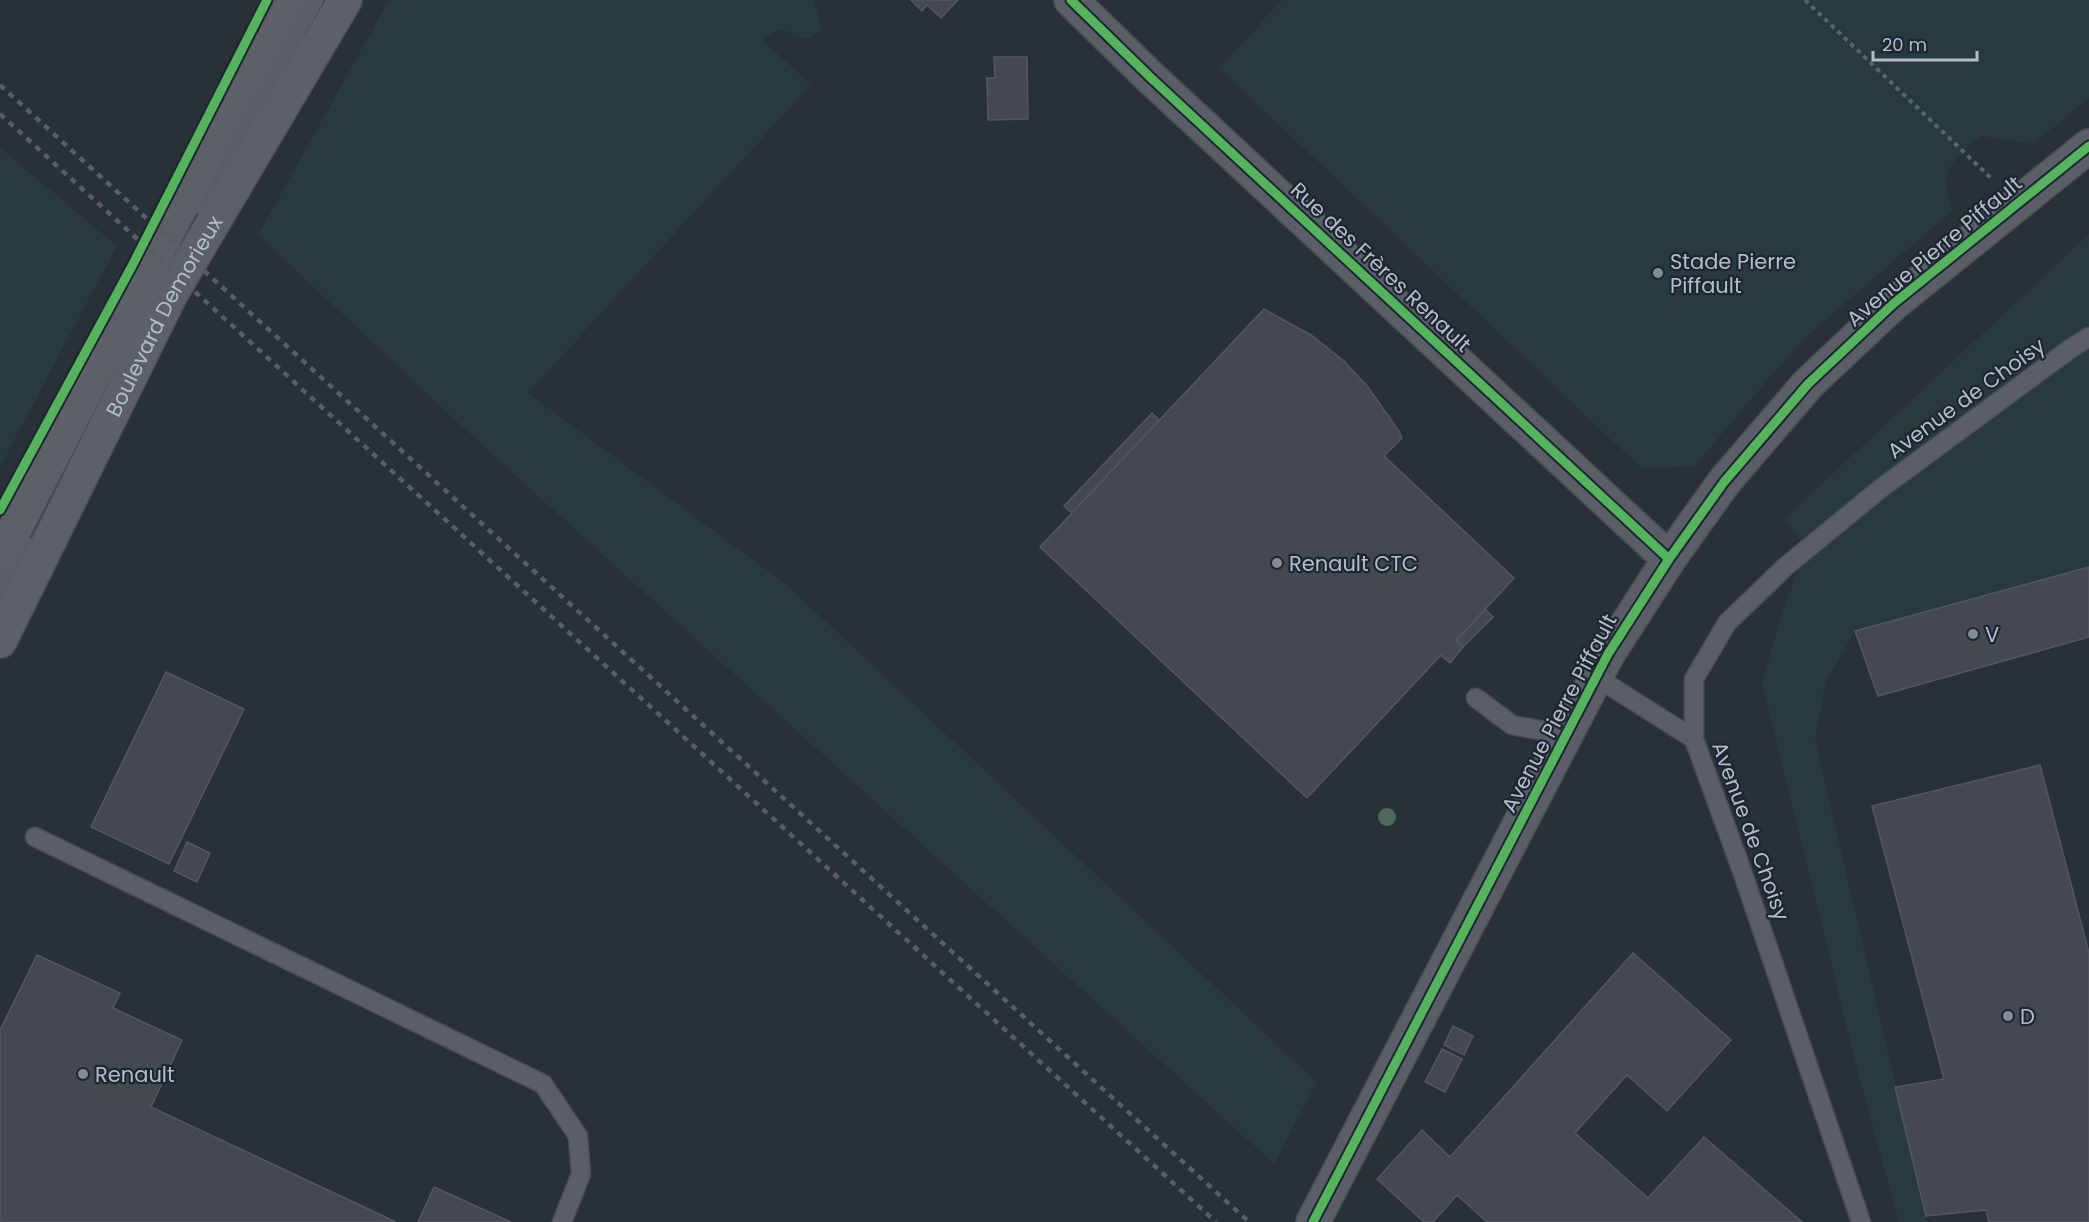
<svg xmlns="http://www.w3.org/2000/svg" width="2089" height="1222" font-family="Poppins,sans-serif">
<rect width="100%" height="100%" fill="#2a3038"/>
<path fill="#273a3e" d="M389 0H814L822 30 807 39 779 29 762 39 811 85 528 393 787 585 1317 1082 1274 1164 484 447 258 235Z
M1282 0H2089V98L2033 144 1982 136C1973 141 1949 164 1947 174 1944 184 1950 200 1952 211L1807 336 1757 392 1695 466 1642 469 1219 68Z
M0 148 117 246 0 467Z
M2089 234V567L1855 631 1826 681 1815 739 1926 1216 1927 1222H1899L1859 1077 1762 683 1782 613 1806 550 1785 518Z"/>
<path fill="#444950" stroke="#52575f" stroke-width="1.5" d="M911 0H958L941 18 927 5 922 11Z
M994 57H1027L1028 119 988 120 987 78H995Z
M1264 309 1311 335 1344 361 1368 387 1399 431 1402 438 1384 456 1514 578 1456 641 1463 647 1450 663 1441 655 1307 798 1040 547Z
M1152 413 1159 420 1072 513 1064 506Z
M2089 567V637L1878 696 1855 631Z
M1485 609 1493 617 1463 647 1456 641Z
M166 672 244 709 169 864 91 827Z
M2040 765 2089 953V1222H1989L1986 1210 1926 1216 1895 1087 1944 1079 1872 806Z
M187 842 210 853 197 882 174 871Z
M1633 953 1731 1040 1667 1111 1627 1075 1575 1133 1648 1198 1704 1137 1802 1222H1487L1457 1195 1433 1222H1424L1377 1179 1422 1130 1450 1157Z
M37 955 120 993 113 1008 182 1040 151 1107 396 1222H0V1030Z
M1453 1026 1473 1036 1464 1055 1444 1045Z
M1442 1049 1462 1059 1445 1092 1425 1082Z
M434 1187 511 1222H418Z"/>
<g fill="none" stroke-linecap="round" stroke-linejoin="round">
<defs>
<path id="service" d="M199 205 314 0
M0 594 25 545
M1596 677 1694 739
M1476 698 1512 725 1566 735
M35 837 543 1084 578 1136 581 1174 562 1222
M1861 1222 1742 871 1694 739V679L1727 623 1785 567 1880 489 2070 349 2089 337"/>
<path id="minor" d="M1071 0 1150 77 1669 559
M1313 1222 1608 654 1669 559 1724 482 1808 384 1893 304 2089 146"/>
<g id="primary">
<path d="M0 558 287 0"/>
<path id="s1" d="M0 641 171 294 345 0"/>
</g>
</defs>
<use href="#service" stroke="#484c53" stroke-width="21"/>
<use href="#minor" stroke="#484c53" stroke-width="36"/>
<use href="#primary" stroke="#484c55" stroke-width="36"/>
<path stroke="#5d636a" stroke-width="4" stroke-dasharray="4.5 4.5" stroke-linecap="butt" d="M1805 0 1993 180"/>
<use href="#service" stroke="#5a5e66" stroke-width="18"/>
<use href="#minor" stroke="#5a5e66" stroke-width="33"/>
<use href="#primary" stroke="#5c6168" stroke-width="33"/>
<path stroke="#595d64" stroke-width="4.5" stroke-dasharray="6 6" stroke-linecap="butt" d="M0 85 1249 1222
M0 114 1216 1222"/>
<defs>
<path id="cycleway" d="M1071 0 1150 77 1669 559
M0 510 132 266 267 0
M1313 1222 1608 654 1669 559 1724 482 1808 384 1893 304 2089 146"/>
</defs>
<use href="#cycleway" stroke="#1d2633" stroke-width="13"/>
<use href="#cycleway" stroke="#56b35d" stroke-width="9"/>
</g>
<circle fill="#4e6a5a" cx="1387" cy="817" r="9"/>
<g fill="#848b96" stroke="#1d2633" stroke-width="2">
<circle cx="1658" cy="273" r="6"/>
<circle cx="1277" cy="563" r="6"/>
<circle cx="1973" cy="634" r="6"/>
<circle cx="2008" cy="1016" r="6"/>
<circle cx="83" cy="1074" r="6"/>
</g>
<g text-anchor="middle" dominant-baseline="central" stroke-width="4.5" stroke-linejoin="round" paint-order="stroke">
<g font-size="21" fill="#b4bcc9" stroke="#1d2633">
<text transform="translate(1934 251) rotate(-40)">Avenue Pierre Piffault</text>
<text transform="translate(1381 267) rotate(43)">Rue des Frères Renault</text>
<text stroke="none"><textPath href="#s1" startOffset="364">Boulevard Demorieux</textPath></text>
<text transform="translate(1966 398) rotate(-36)">Avenue de Choisy</text>
<text transform="translate(1559 713) rotate(-62)">Avenue Pierre Piffault</text>
<text transform="translate(1751 831) rotate(70)">Avenue de Choisy</text>
</g>
<g font-size="21" fill="#b4bcc9" stroke="#1d2633" text-anchor="start">
<text x="1670" y="261">Stade Pierre<tspan x="1670" dy="24">Piffault</tspan></text>
<text x="1289" y="563">Renault CTC</text>
<text x="1985" y="634">V</text>
<text x="2020" y="1016">D</text>
<text x="95" y="1074">Renault</text>
</g>
</g>
<path d="M1873 51v9h104v-9" fill="none" stroke="#b4bcc9" stroke-width="3"/>
<text x="1882" y="51" font-size="18" fill="#b4bcc9" stroke="#1d2633" stroke-width="4.5" paint-order="stroke">20 m</text>
</svg>
